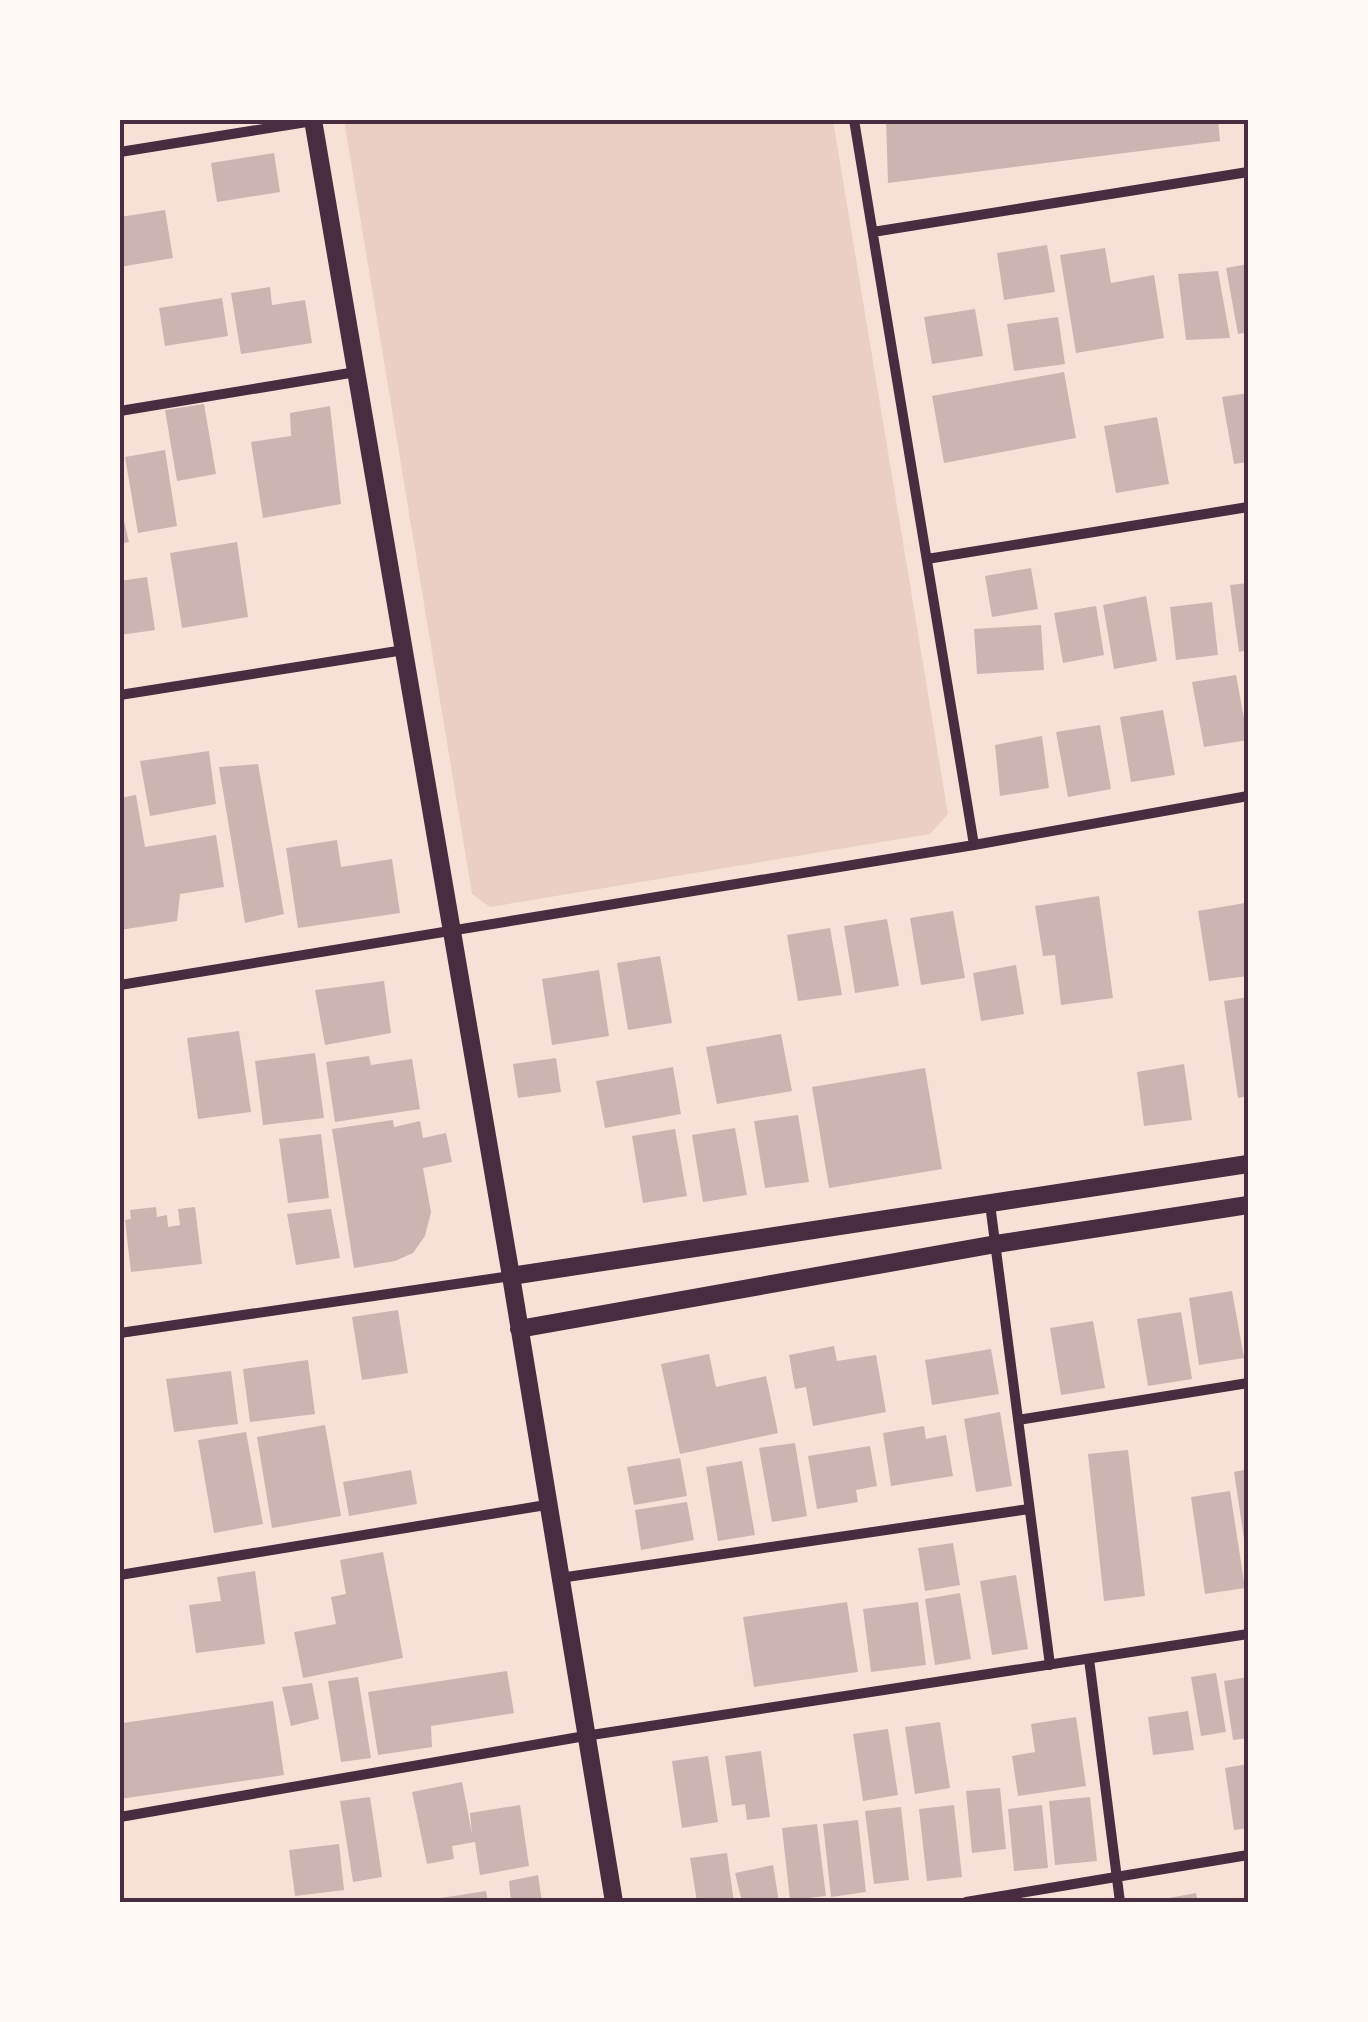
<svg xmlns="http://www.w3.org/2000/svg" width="1368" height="2022" font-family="Bitter,serif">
<rect width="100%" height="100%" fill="#f7e1d7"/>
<path fill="#ebcfc5" d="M344 120H833L948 814 930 834 490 907 472 894Z"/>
<path fill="#ccb4b1" d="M886 120H1218L1220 141 888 183Z
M274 153 280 192 217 202 211 163Z
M165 210 173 258 120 267V217Z
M1047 245 1055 292 1004 300 997 253Z
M1105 248 1111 283 1154 275 1164 338 1076 353 1060 255Z
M1248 264V332L1238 334 1226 268Z
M1218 271 1230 338 1186 340 1178 274Z
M270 287 272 305 305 300 312 343 241 354 231 293Z
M222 298 228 336 165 346 159 308Z
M975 309 983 356 932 364 924 317Z
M1058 317 1065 364 1014 371 1007 324Z
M1064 372 1076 438 944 463 932 396Z
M1248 393V462L1234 464 1222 397Z
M204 404 216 474 177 481 165 410Z
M330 406 341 504 263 518 251 442 291 436 290 413Z
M1157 417 1169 484 1116 493 1104 426Z
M165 450 177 526 138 533 125 457Z
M120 504 129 542 120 544Z
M237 542 248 617 182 628 170 553Z
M1031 568 1038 609 992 617 985 576Z
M147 577 155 630 120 635V581Z
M1248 583V650L1239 652 1230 585Z
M1146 596 1157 661 1114 669 1103 605Z
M1212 602 1218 655 1176 660 1170 607Z
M1096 606 1104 655 1063 663 1054 613Z
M1041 625 1044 670 977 674 974 629Z
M1236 675 1248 740 1204 747 1192 682Z
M1163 710 1175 775 1131 782 1120 717Z
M1100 725 1111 789 1068 797 1056 732Z
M1042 736 1049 788 1000 796 995 745Z
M209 751 216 804 150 816 140 761Z
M258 764 284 914 245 923 219 767Z
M136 795 145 847 216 835 224 887 180 894 177 921 120 930V798Z
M337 840 341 867 392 859 400 913 298 928 286 848Z
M1099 896 1113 998 1061 1005 1055 955 1043 956 1035 906Z
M1245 903 1248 921V976L1209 981 1198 911Z
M953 911 965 978 921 985 910 918Z
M887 919 899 986 855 993 844 926Z
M830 928 842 995 798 1001 787 935Z
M660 956 672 1023 628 1030 617 963Z
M1016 965 1024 1014 981 1021 973 973Z
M599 970 609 1036 552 1045 542 979Z
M384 981 391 1033 325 1045 315 990Z
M1248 997V1096L1238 1098 1224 1001Z
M239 1031 251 1112 198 1119 187 1038Z
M781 1034 792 1091 717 1104 706 1047Z
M315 1053 324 1118 263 1125 255 1061Z
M369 1056 371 1065 412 1059 420 1109 335 1122 326 1062Z
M556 1058 561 1092 518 1098 513 1064Z
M1184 1064 1192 1120 1144 1126 1137 1072Z
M673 1067 681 1114 605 1128 596 1081Z
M925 1068 942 1169 829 1188 812 1087Z
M798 1115 809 1182 765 1188 754 1121Z
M393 1120 394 1127 420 1121 423 1138 446 1133 452 1162 423 1168 431 1212 425 1236 413 1253 395 1261 354 1268 332 1129Z
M735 1128 747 1195 703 1202 692 1135Z
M675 1129 687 1196 643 1203 632 1136Z
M321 1134 329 1198 288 1203 279 1139Z
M156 1207 157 1217 167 1215 168 1227 180 1225 178 1209 195 1207 202 1264 131 1272 125 1220 131 1219 130 1210Z
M331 1209 340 1258 296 1265 287 1214Z
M1232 1291 1244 1358 1199 1365 1189 1298Z
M398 1310 408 1373 362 1380 352 1317Z
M1181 1312 1192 1379 1148 1386 1137 1319Z
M1093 1321 1105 1388 1061 1395 1050 1328Z
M834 1346 837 1361 876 1355 886 1412 813 1426 806 1387 795 1389 789 1355Z
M991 1349 999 1394 932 1405 925 1360Z
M709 1354 716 1387 766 1376 778 1433 680 1454 661 1364Z
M308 1360 315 1414 250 1422 243 1369Z
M231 1371 238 1424 174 1432 166 1379Z
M1000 1412 1012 1486 976 1492 964 1419Z
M325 1425 341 1516 272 1528 257 1437Z
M924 1426 926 1439 946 1435 953 1476 891 1486 883 1433Z
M246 1432 263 1524 214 1533 198 1440Z
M795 1443 807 1516 772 1522 759 1448Z
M870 1446 877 1486 856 1490 858 1502 817 1509 808 1456Z
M1128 1450 1145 1596 1104 1601 1088 1454Z
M680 1458 687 1496 634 1505 627 1467Z
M742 1461 755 1535 718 1541 706 1467Z
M1248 1469V1551L1246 1552 1234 1472Z
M411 1470 417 1504 349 1516 343 1482Z
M1230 1491 1245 1588 1205 1594 1191 1497Z
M687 1502 694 1540 641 1550 635 1510Z
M953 1543 960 1585 925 1591 918 1548Z
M383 1552 403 1658 303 1678 294 1632 336 1624 331 1597 346 1594 340 1560Z
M255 1571 265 1644 196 1653 189 1605 221 1601 217 1577Z
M1016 1575 1028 1649 992 1655 980 1581Z
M960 1593 971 1659 935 1665 925 1599Z
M847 1602 858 1672 754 1687 743 1617Z
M918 1602 926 1665 871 1672 863 1609Z
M507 1671 514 1713 431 1726 432 1747 378 1755 368 1692Z
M1216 1673 1226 1732 1201 1736 1191 1677Z
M358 1677 371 1758 341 1762 328 1681Z
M1248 1677V1738L1233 1740 1224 1681Z
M312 1683 319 1719 291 1726 282 1687Z
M273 1701 284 1775 120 1799V1716L123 1723Z
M1188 1711 1194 1750 1153 1755 1148 1717Z
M1076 1717 1086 1786 1018 1796 1012 1756 1035 1752 1031 1724Z
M940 1722 950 1788 915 1794 905 1727Z
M888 1729 898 1795 863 1801 853 1734Z
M761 1751 770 1817 747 1820 745 1804 732 1806 725 1756Z
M708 1756 718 1822 682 1828 672 1761Z
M1248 1764V1828L1234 1830 1225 1768Z
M462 1782 472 1834 470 1813 520 1805 529 1866 480 1875 475 1842 452 1846 454 1859 427 1864 412 1792Z
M1000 1788 1006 1849 972 1853 966 1791Z
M370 1797 382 1877 353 1882 340 1801Z
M1090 1797 1097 1861 1055 1865 1049 1801Z
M954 1805 962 1877 927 1881 919 1809Z
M1042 1805 1048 1868 1014 1871 1008 1809Z
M901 1807 909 1880 874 1884 865 1811Z
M858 1820 866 1892 831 1897 823 1824Z
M817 1824 826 1896 790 1900 782 1828Z
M339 1844 344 1890 295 1896 289 1850Z
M727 1853 734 1902H697L690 1858Z
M773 1865 779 1902H742L735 1873Z
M538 1875 542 1902H511L509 1881Z
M486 1891 488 1902H428V1900Z
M1196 1893 1198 1902H1158V1900Z"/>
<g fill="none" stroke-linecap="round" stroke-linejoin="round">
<path stroke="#4a2c40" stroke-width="10" d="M854 120 974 845
M120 152 313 121
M873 232 1248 172
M120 411 356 372
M927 559 1248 507
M120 695 404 650
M120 985 974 845 1248 796
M990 1204 1050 1665
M120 1333 511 1276
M1018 1420 1248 1383
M120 1575 546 1505
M560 1578 1029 1509
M1089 1659 1120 1902
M120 1817 585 1736 1248 1634
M966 1902 1248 1855"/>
<path stroke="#4a2c40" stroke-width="18" d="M313 120 511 1276 614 1902
M511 1276 1248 1164
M519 1329 996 1244 1248 1205"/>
</g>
<rect width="1368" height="2022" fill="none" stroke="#fffaf5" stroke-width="245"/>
<rect x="122" y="122" width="1124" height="1778" fill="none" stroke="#4a2c40" stroke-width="4"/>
</svg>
